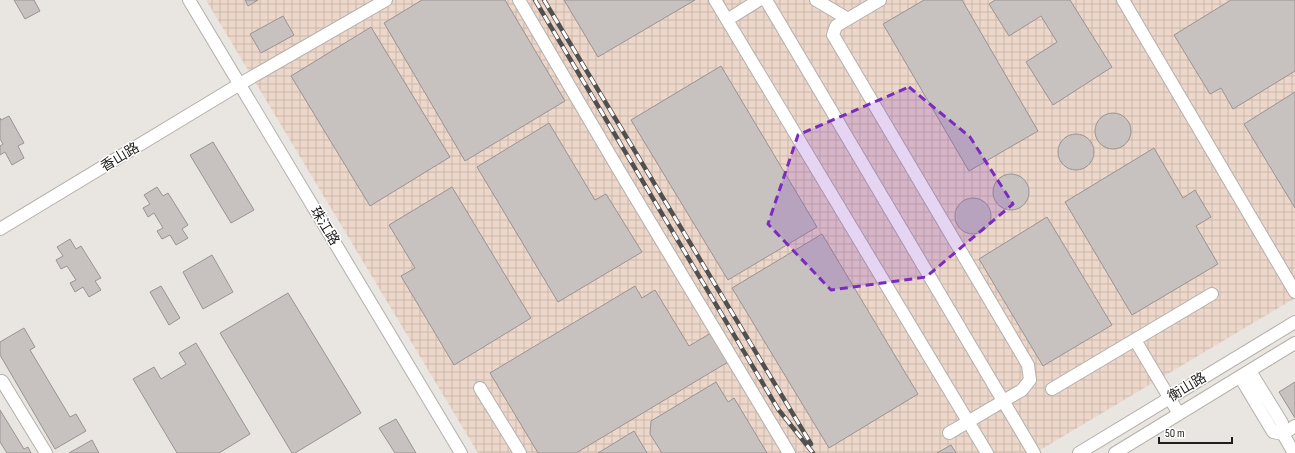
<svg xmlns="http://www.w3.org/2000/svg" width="1295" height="453" font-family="'Sofia Sans Condensed','Noto Sans SC',sans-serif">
<defs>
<pattern id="industrial-grid" width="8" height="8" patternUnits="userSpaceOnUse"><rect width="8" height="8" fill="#edd7ca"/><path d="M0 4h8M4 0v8" fill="none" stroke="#cbb8ad"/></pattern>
</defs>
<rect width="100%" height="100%" fill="#e9e5e1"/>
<path fill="url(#industrial-grid)" d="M206 0H1295V298L1035 453H478Z"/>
<path fill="#c7c1bf" stroke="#999492" d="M14 0H34L40 11 25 19Z
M245 0H258L248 6Z
M422 0H505L565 101 465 161 384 23Z
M564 0H695L598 57Z
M924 0H962L1038 131 969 171 883 24Z
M995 0H1070L1112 67 1053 105 1026 62 1057 42 1041 16 1009 36 989 4Z
M1231 0H1295V71L1233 109 1221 88 1210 94 1174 35Z
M283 16 294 35 261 53 250 34Z
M371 27 450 157 370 206 291 76Z
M721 66 817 227 728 280 631 120Z
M1295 92V208L1244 124Z
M1095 131a18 18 0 1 1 36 0a18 18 0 1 1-36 0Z
M9 116 24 143 18 146 24 158 12 165 5 152 0 155V146L3 144 0 139V118L1 120Z
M549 123 595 200 606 194 642 252 558 302 477 167Z
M1058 152a18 18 0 1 1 36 0a18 18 0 1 1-36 0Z
M213 142 254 210 231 223 190 155Z
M1154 148 1183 198 1195 190 1211 217 1196 226 1218 264 1132 315 1065 202Z
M993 192a18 18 0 1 1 36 0a18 18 0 1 1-36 0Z
M157 187 163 196 168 193 188 225 182 229 188 238 176 245 170 235 162 239 157 231 163 228 154 213 148 217 143 208 150 204 144 195Z
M452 187 531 318 454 365 401 276 415 268 389 225Z
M955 216a18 18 0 1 1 36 0a18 18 0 1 1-36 0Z
M1047 217 1112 325 1043 366 979 259Z
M822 234 918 394 829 448 732 288Z
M70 239 76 249 81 246 101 278 95 281 101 290 89 297 83 287 75 292 70 283 76 280 67 266 61 269 56 260 63 256 57 247Z
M212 255 233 292 203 309 183 272Z
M161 286 180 318 169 325 150 292Z
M635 286 642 298 655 290 689 346 711 333 728 362 576 453H538L490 373Z
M288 293 361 413 295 453H292L220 333Z
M24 328 35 347 30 350 70 417 76 414 86 431 55 449 0 355V342Z
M196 343 250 434 219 453H177L133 379 154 367 161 379 186 364 179 353Z
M716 382 728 402 734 398 767 453H662L650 434 651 421Z
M1295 382V418L1279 392Z
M0 410 24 449 28 447 31 453H7L0 442Z
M396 419 416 453H395L379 428Z
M634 431 647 453H598Z
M92 440 99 453H69Z
M951 445 956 453H937Z"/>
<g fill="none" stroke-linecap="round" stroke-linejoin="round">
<defs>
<path id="minor" d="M189 0 461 453
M519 0 620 172 789 453
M715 0 987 453
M766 0 1034 453
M816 0 848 19
M880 0 836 26 833 35 1028 365 1030 380 1022 390 949 433
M1123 0 1295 292
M727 20 759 0
M0 229 240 84 386 0
M1135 340 1179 414
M1240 377 1273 432 1283 434 1282 423 1250 371
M2 381 46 453
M480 388 520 453
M1052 389 1212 294
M1079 453 1295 322
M1115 453 1295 343
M1294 453 1283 434 1295 426"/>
</defs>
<use href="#minor" stroke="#b3b0ac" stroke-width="14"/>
<use href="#minor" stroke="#fff" stroke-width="12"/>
<defs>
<path id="rail" d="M535 0 778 409 813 453
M544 0 811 444"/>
</defs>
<use href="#rail" stroke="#52504e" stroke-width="4.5"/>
<use href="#rail" stroke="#fff" stroke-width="3" stroke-dasharray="9" stroke-linecap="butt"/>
</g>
<path fill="#7b2cbf" fill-opacity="0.2" stroke="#7b2cbf" stroke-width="3" stroke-dasharray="8 5" stroke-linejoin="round" d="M909 87 970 137 1013 204 926 277 831 290 768 224 798 135Z"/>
<g text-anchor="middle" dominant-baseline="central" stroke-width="3" stroke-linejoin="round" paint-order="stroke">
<g font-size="14" fill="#1f1e1c" stroke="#fff">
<text transform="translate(120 157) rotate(-31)">香山路</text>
<text transform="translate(325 226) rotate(59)">珠江路</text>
<text transform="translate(1187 387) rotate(-31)">衡山路</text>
</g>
</g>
<path d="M1159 437v6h73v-6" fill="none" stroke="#1f1e1c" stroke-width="2"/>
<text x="1165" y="437" font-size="12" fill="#1f1e1c" stroke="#ffffff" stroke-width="3" paint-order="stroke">50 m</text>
</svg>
